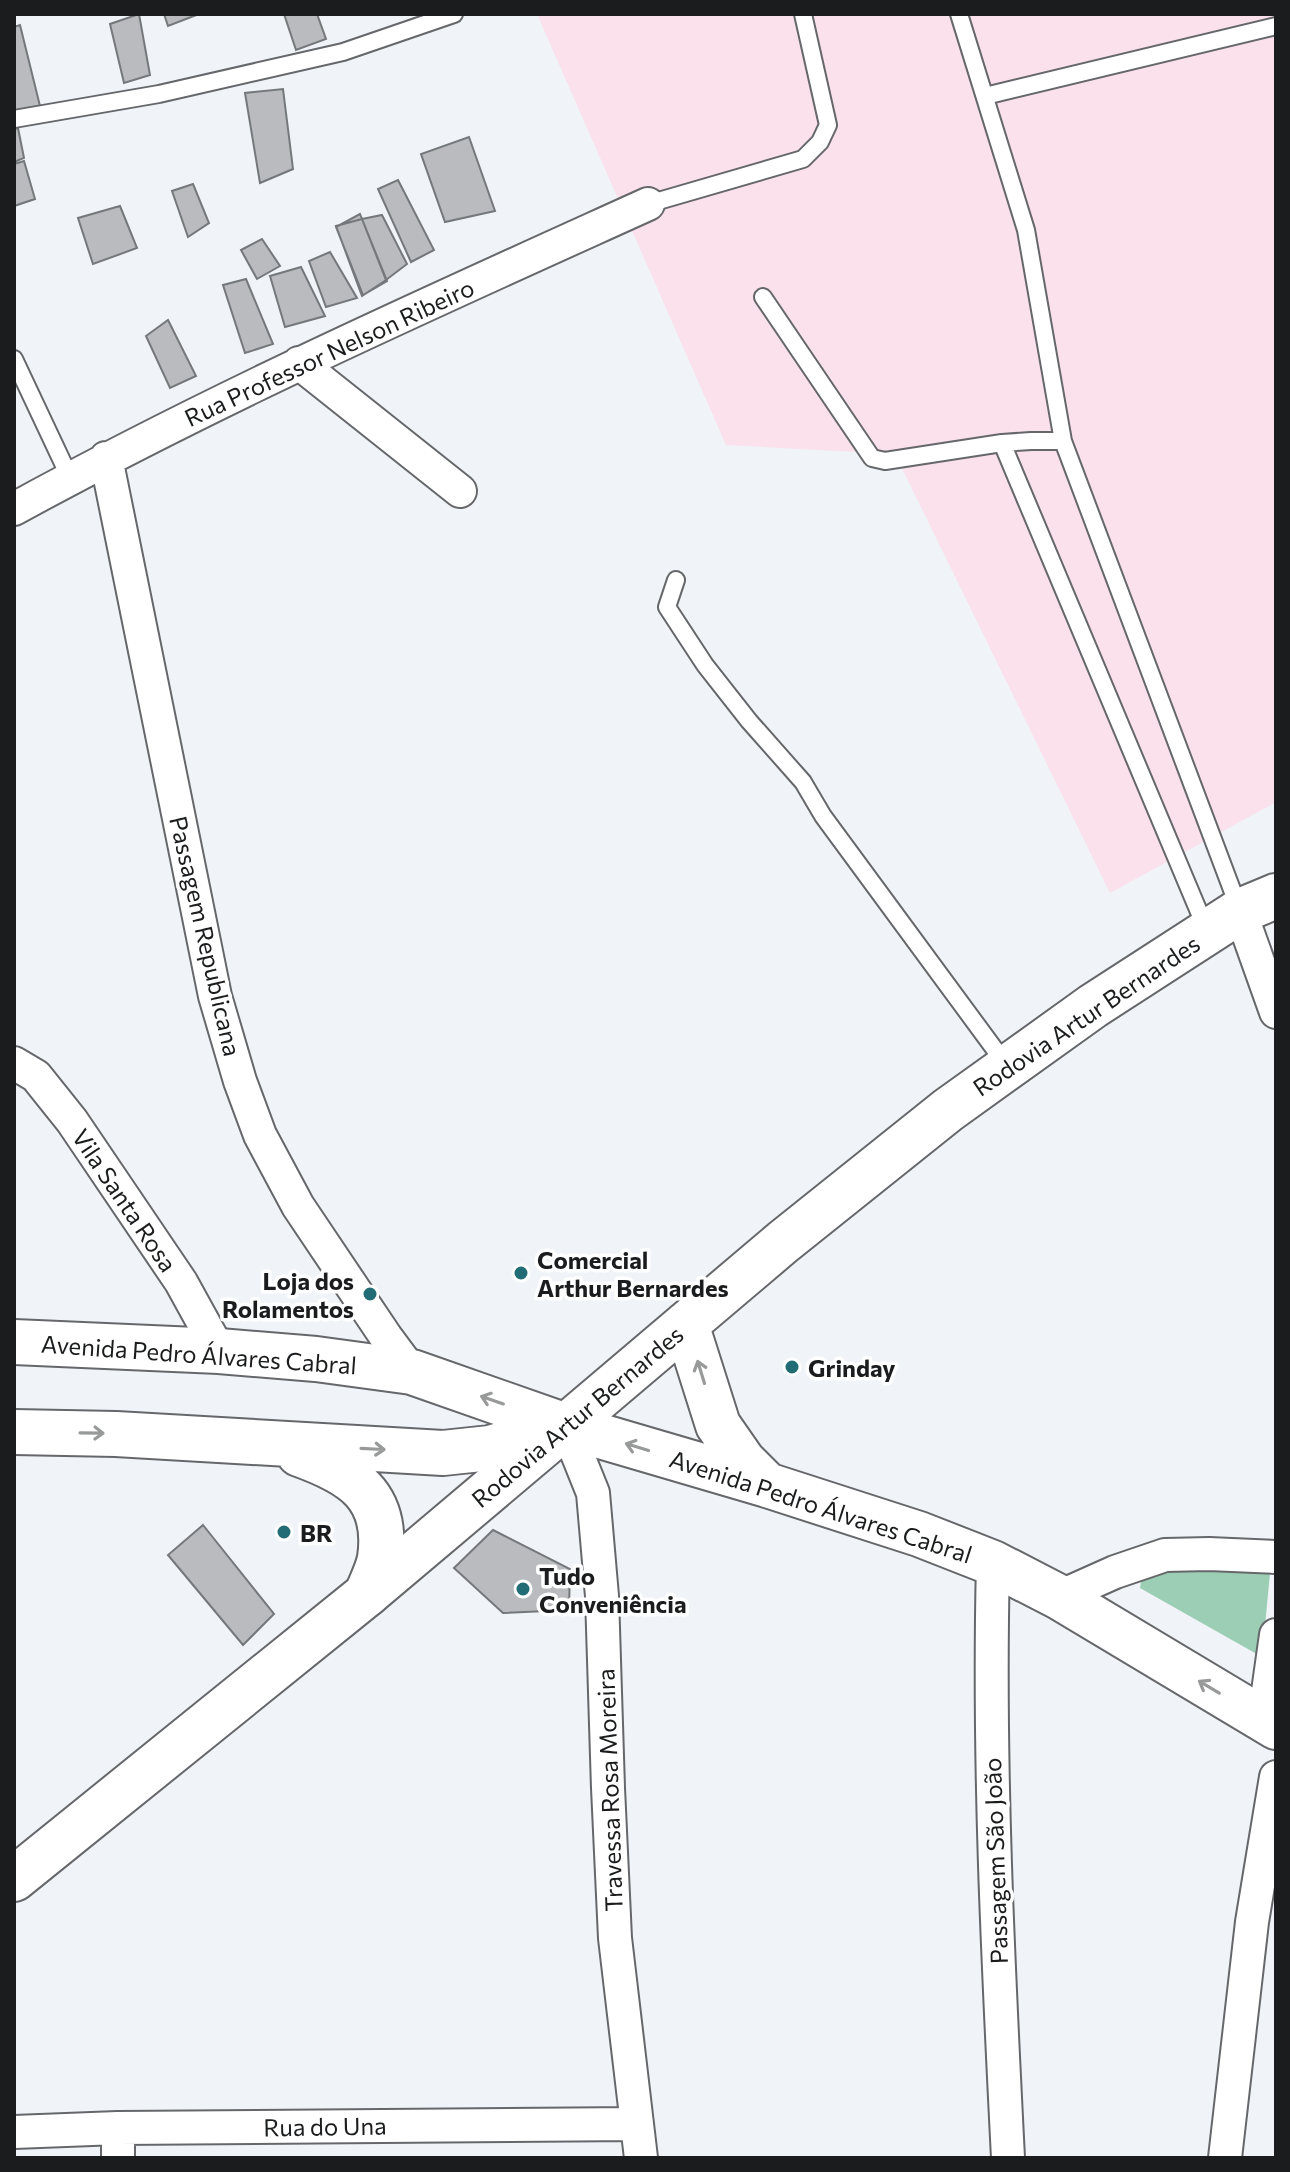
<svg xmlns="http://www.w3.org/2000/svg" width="1290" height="2172" font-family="Commissioner,sans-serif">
<rect width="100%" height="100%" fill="#f0f3f7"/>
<path fill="#fae1eb" d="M537 14H1276V802L1110 893 895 454 726 445Z"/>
<path fill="#9bceb4" d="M1155 1565 1270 1573 1262 1657 1140 1588 1143 1571Z"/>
<path fill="#b9bbbf" stroke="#75787b" stroke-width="2" d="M139 14 150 75 124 83 110 24Z
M164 14H199L168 26Z
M284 14H317L326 39 296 50Z
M20 25 40 106 14 113V27Z
M283 89 293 169 260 183 245 93Z
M18 128 24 158 14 162V129Z
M469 137 495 211 445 222 421 154Z
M24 161 35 199 14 206V164Z
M398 180 434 250 411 262 378 189Z
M193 184 209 223 188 237 172 191Z
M120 206 137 248 93 264 78 218Z
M360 214 387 281 363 295 336 227Z
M382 215 407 264 386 280 362 219Z
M362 219 386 280 362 296 336 226Z
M262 239 280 266 257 279 241 250Z
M330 252 357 298 326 307 309 261Z
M301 267 325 316 285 327 270 276Z
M246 279 273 344 245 353 223 285Z
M168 320 196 376 170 388 146 336Z
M203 1525 274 1614 243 1645 168 1555Z
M493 1530 570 1569 569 1610 503 1613 454 1568Z"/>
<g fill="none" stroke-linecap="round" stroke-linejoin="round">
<defs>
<path id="lane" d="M959 14 1026 230 1063 441 1240 911
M985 96 1276 26
M14 119 159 94 343 52 454 14
M648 204 803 159 820 142 828 125 803 14
M763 297 872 458 885 461 1002 443 1207 931
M14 359 70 478
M1002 443 1031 441H1063
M676 580 667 607 705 665 749 721 803 782 823 816 1007 1066"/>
<path id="street" d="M299 363 460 491
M106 458 215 996 240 1081 260 1135 298 1206 386 1337 412 1372
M14 509C220 396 434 301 648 204
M1240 911 1276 1012
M14 1063 36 1076 72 1121 181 1282 219 1351
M566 1426 593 1493 602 1596 608 1788 615 1938 641 2158
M993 1563C988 1762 998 1960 1008 2158
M1059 1597 1115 1572 1165 1555 1209 1554 1276 1557
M1264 1720 1276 1635
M14 2132 118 2128 636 2124
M118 2158V2128
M1225 2158 1252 1922 1276 1777"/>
<path id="secondary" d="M14 1879 367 1594 566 1426"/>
<path id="primary" d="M686 1324 718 1425 743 1461 767 1485
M14 1342 219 1351 316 1359 412 1372 566 1426 767 1485 919 1534 993 1563 1059 1597 1276 1727
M14 1432 116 1434 443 1453 490 1448 566 1426 783 1242 948 1110 1093 1006 1240 911 1276 896
M299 1454C352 1473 389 1495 380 1558 378 1570 371 1583 367 1594"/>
</defs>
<use href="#lane" stroke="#65676b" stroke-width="20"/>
<use href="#street" stroke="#65676b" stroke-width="36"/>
<use href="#secondary" stroke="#65676b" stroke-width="48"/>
<use href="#primary" stroke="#65676b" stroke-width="48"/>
<use href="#lane" stroke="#fff" stroke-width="16"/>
<use href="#street" stroke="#fff" stroke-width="32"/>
<use href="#secondary" stroke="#fff" stroke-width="44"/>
<use href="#primary" stroke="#fff" stroke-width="44"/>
</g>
<defs><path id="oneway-shaft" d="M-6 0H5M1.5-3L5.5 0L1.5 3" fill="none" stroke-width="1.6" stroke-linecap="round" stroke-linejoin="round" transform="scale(2)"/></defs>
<g stroke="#989999">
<use href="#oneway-shaft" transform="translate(701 1372) rotate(-107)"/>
<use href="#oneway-shaft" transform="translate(492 1400) rotate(-161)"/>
<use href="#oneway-shaft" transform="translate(92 1433) rotate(1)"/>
<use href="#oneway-shaft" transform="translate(637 1447) rotate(-163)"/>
<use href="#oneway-shaft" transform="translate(373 1449) rotate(3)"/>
<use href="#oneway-shaft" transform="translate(1209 1687) rotate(-149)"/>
</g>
<g fill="#226c75" stroke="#fff" stroke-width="3">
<circle cx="521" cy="1273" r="8"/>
<circle cx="370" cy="1294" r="8"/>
<circle cx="792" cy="1367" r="8"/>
<circle cx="284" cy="1532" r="8"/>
<circle cx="523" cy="1589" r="8"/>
</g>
<g text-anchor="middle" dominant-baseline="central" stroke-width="7" stroke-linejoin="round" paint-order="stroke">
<g font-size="24" fill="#1b1c1d" stroke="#fff">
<text transform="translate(329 352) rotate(-25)">Rua Professor Nelson Ribeiro</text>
<text transform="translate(206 936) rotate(77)">Passagem Republicana</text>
<text transform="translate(1086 1015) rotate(-34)">Rodovia Artur Bernardes</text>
<text transform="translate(125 1200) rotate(56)">Vila Santa Rosa</text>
<text transform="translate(199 1354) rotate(4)">Avenida Pedro Álvares Cabral</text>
<text transform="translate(577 1416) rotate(-40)">Rodovia Artur Bernardes</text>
<text transform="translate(821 1506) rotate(18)">Avenida Pedro Álvares Cabral</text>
<text transform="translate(609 1790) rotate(-92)">Travessa Rosa Moreira</text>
<text transform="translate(995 1861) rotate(-92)">Passagem São João</text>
<text transform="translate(325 2126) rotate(-1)">Rua do Una</text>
</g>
<g font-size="24" font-weight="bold" fill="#1b1c1d" stroke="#fff" text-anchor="start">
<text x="537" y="1259">Comercial<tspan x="537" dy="28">Arthur Bernardes</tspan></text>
<text x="354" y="1280" text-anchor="end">Loja dos<tspan x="354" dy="28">Rolamentos</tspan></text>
<text x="808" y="1367">Grinday</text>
<text x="300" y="1532">BR</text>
<text x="539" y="1575">Tudo<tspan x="539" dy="28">Conveniência</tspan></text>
</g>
</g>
<rect width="1290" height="2172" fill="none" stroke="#1b1c1d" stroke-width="32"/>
</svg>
